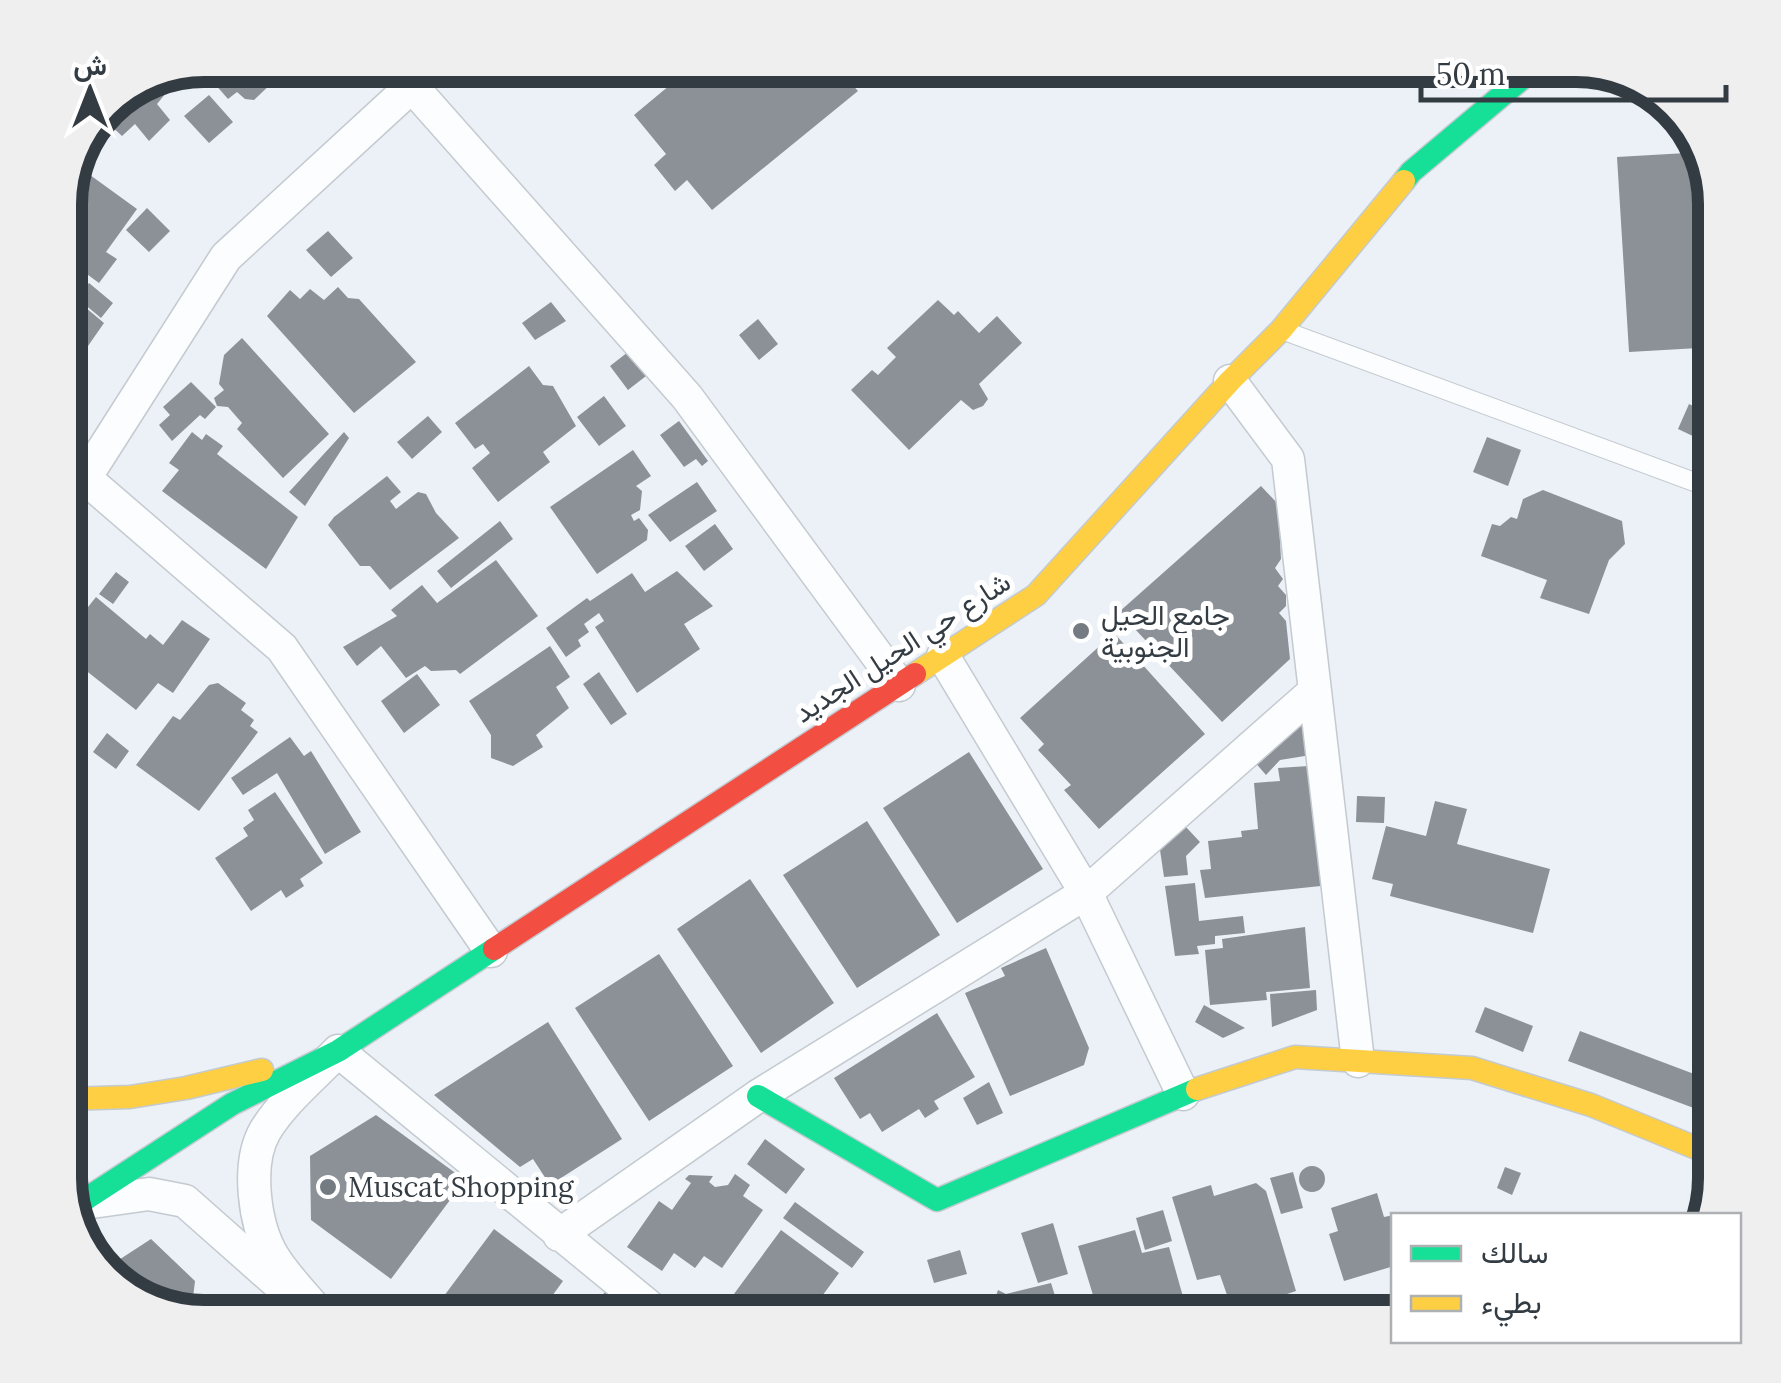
<svg xmlns="http://www.w3.org/2000/svg" width="1781" height="1383" font-family="Lora,Vazirmatn,serif">
<rect width="100%" height="100%" fill="#ebf1f7"/>
<path fill="#8b9197" d="M204 65H276L275 80 254 100 245 99 237 92 228 99 200 67Z
M525 65H562L540 83Z
M694 65H892L874 80 864 67 848 80 858 91 712 210 687 180 675 191 654 165 666 154 634 115Z
M158 83 166 93 157 104 170 120 149 141 135 124 122 136 105 120 100 124 112 100Z
M209 95 233 122 209 143 184 116Z
M1704 152 1716 204V347L1629 352 1617 157Z
M79 167 137 209 106 252 117 259 99 283 65 258V195Z
M147 208 170 231 149 252 126 230Z
M328 231 353 258 331 277 306 250Z
M89 283 113 303 101 318 77 298Z
M338 287 348 298 359 299 416 362 354 413 267 316 290 290 300 299 310 289 324 300Z
M938 300 954 315 958 311 979 333 997 316 1022 343 979 384 988 399 983 406 973 410 961 400 909 450 851 390 872 370 878 375 896 357 887 348Z
M79 302 104 323 88 346 73 333 65 341V305L72 310Z
M551 302 566 321 535 340 522 323Z
M758 319 778 344 759 360 739 335Z
M242 338 329 434 283 478 237 429 242 423 228 407 217 406 214 398 224 390 219 384 224 355Z
M628 352 646 376 628 390 610 366Z
M529 366 543 385 553 386 576 426 543 452 550 462 498 502 472 468 490 453 483 444 475 449 455 423Z
M191 382 216 407 205 419 200 415 172 441 159 425 170 415 163 407Z
M604 396 626 426 599 446 577 417Z
M1689 404 1716 417V447L1678 429Z
M428 416 442 432 412 459 397 442Z
M679 421 708 461 702 466 696 459 684 467 660 435Z
M192 432 202 440 206 434 223 446 217 454 298 517 266 569 162 491 179 470 169 463Z
M344 432 349 438 305 506 289 492Z
M1487 437 1521 450 1508 486 1473 472Z
M633 450 651 476 636 486 642 491 640 510 631 515 634 521 639 518 648 530 647 540 597 574 550 507Z
M387 476 401 492 390 501 396 509 418 492 426 494 436 513 459 538 390 590 370 566H360L328 525 334 517Z
M697 482 717 511 670 542 648 515Z
M1261 486 1278 504 1281 559 1275 568 1283 579 1278 586 1286 595V606L1279 613 1286 621 1290 659 1222 722 1119 612Z
M1543 490 1622 521 1625 544 1609 560 1589 614 1540 598 1547 580 1481 556 1492 524 1500 526 1511 517 1517 519 1523 499Z
M500 521 513 539 451 588 437 571Z
M715 524 733 549 704 571 685 546Z
M65 540 85 555 65 581Z
M496 560 538 616 460 674 456 670 431 671 425 666 406 678 381 646 357 666 343 647 397 616 391 610 422 585 437 603Z
M677 571 713 606 684 624 700 649 637 693 595 627 604 621 599 613 584 624 589 632 578 640 581 646 566 657 546 628 587 598 590 601 632 573 645 592Z
M116 572 129 582 113 604 99 594Z
M96 597 146 639 150 634 163 645 182 620 210 639 173 693 158 683 136 710 65 654V636Z
M1114 633 1205 734 1099 829 1064 790 1071 785 1038 750 1044 744 1020 718Z
M550 646 570 677 556 687 569 708 536 735 543 747 513 766 491 758V735L469 701Z
M599 672 627 714 611 725 583 684Z
M417 674 440 705 404 733 381 701Z
M218 683 246 703 241 710 254 720 250 726 258 732 199 811 136 765 173 716 180 720 209 685Z
M1716 695V785L1705 786 1698 697Z
M1306 712 1311 755 1280 760 1266 775 1253 760Z
M107 733 129 751 116 769 93 752Z
M290 737 304 756 311 751 361 832 325 854 277 773 243 795 231 778Z
M969 752 1043 869 957 923 883 808Z
M1309 766 1321 886 1205 898 1200 870 1211 869 1208 841 1242 837 1241 831 1258 829 1254 783 1280 781 1278 768Z
M275 792 323 863 300 879 304 886 286 898 281 890 251 911 215 858 248 836 243 828 254 820 248 810Z
M1357 796 1385 797 1384 823 1356 822Z
M1435 801 1467 809 1457 844 1550 869 1533 933 1390 896 1393 884 1372 879 1386 826 1426 836Z
M867 821 940 935 857 988 783 875Z
M1185 826 1200 842 1186 856 1188 875 1164 877 1160 850Z
M750 879 834 1003 761 1053 677 929Z
M1195 883 1199 921 1243 916 1245 933 1215 936V944L1197 946 1199 954 1175 956 1165 886Z
M1305 927 1310 988 1266 992 1267 1000 1210 1005 1205 950 1223 948 1222 939Z
M1046 948 1089 1048 1084 1065 1010 1096 965 993 1005 976 1001 968Z
M659 954 733 1066 649 1121 575 1008Z
M1316 990 1317 1010 1272 1027 1270 994Z
M1204 1005 1245 1028 1223 1038 1195 1022Z
M1485 1007 1533 1026 1523 1052 1475 1032Z
M937 1013 975 1077 934 1101 939 1109 925 1118 919 1109 882 1132 870 1113 860 1119 834 1078Z
M548 1022 622 1139 550 1185 533 1159 520 1167 434 1095Z
M1580 1031 1710 1080 1699 1110 1568 1061Z
M989 1082 1003 1113 977 1125 963 1098Z
M376 1115 465 1180 391 1279 311 1220 310 1156Z
M765 1139 805 1169 786 1194 747 1164Z
M1299 1179a13 13 0 1 1 26 0a13 13 0 1 1-26 0Z
M1505 1167 1521 1173 1512 1195 1497 1188Z
M1293 1172 1303 1208 1281 1214 1270 1178Z
M735 1174 750 1185 743 1196 763 1210 722 1268 704 1256 695 1268 674 1253 662 1271 627 1247 659 1201 672 1210 691 1183 685 1179 689 1175 713 1176 709 1182 715 1187 728 1185Z
M1256 1183 1266 1191 1296 1291 1233 1312 1220 1275 1197 1280 1172 1197 1211 1185 1214 1196Z
M1377 1193 1384 1217 1394 1215V1266L1344 1281 1329 1234 1338 1231 1331 1208Z
M795 1202 864 1252 852 1268 783 1218Z
M1163 1210 1172 1241 1145 1250 1136 1218Z
M1053 1223 1068 1274 1038 1283 1021 1233Z
M494 1229 563 1281 536 1318H456L438 1304Z
M781 1230 839 1273 806 1318H726L720 1313Z
M1135 1230 1142 1253 1169 1247 1189 1318H1100L1078 1246Z
M151 1239 195 1281 191 1314 119 1289 108 1267Z
M960 1250 967 1274 934 1283 927 1260Z
M1051 1283 1062 1318H959L962 1313 972 1310 979 1315V1311L992 1307 998 1290 1006 1294Z
M605 1292 638 1318H585Z"/>
<g fill="none" stroke-linecap="round" stroke-linejoin="round">
<defs>
<path id="lane" d="M1282 330 1716 490"/>
<path id="street" d="M393 65 687 397 899 685
M1230 381 1288 459 1358 1061
M65 464 85 478 282 648 491 951
M85 478 226 257 412 86
M943 656 1086 893 1183 1094
M92 1202 149 1194 185 1201 280 1285
M559 1235 758 1096 1086 893 1315 691
M323 1318C307 1298 287 1279 274 1258 254 1226 246 1164 265 1131 283 1101 314 1076 338 1051L663 1318"/>
<path id="fast" d="M1404 181 1411 172 1538 65
M758 1096 937 1200 1197 1089
M75 1206 232 1104 338 1051 494 949"/>
<path id="slow" d="M915 674 1036 595 1230 381 1281 330 1404 181
M1197 1089 1295 1057 1472 1068 1591 1105 1716 1156
M65 1099 130 1097 186 1088 262 1070"/>
<path id="jam" d="M494 949 915 674"/>
</defs>
<use href="#lane" stroke="#c3cad0" stroke-width="20"/>
<use href="#street" stroke="#c3cad0" stroke-width="35"/>
<use href="#fast" stroke="#c3cad0" stroke-width="25"/>
<use href="#slow" stroke="#c3cad0" stroke-width="25"/>
<use href="#jam" stroke="#c3cad0" stroke-width="25"/>
<use href="#lane" stroke="#fcfdfe" stroke-width="18"/>
<use href="#street" stroke="#fcfdfe" stroke-width="32"/>
<use href="#fast" stroke="#16e098" stroke-width="22"/>
<use href="#slow" stroke="#ffcf43" stroke-width="22"/>
<use href="#jam" stroke="#f24e42" stroke-width="22"/>
</g>
<g fill="#747b82" stroke="#fff" stroke-width="4">
<circle cx="1081" cy="631" r="10"/>
<circle cx="328" cy="1187" r="10"/>
</g>
<g text-anchor="middle" dominant-baseline="central" stroke-width="10" stroke-linejoin="round" paint-order="stroke">
<g font-size="28" fill="#343c43" stroke="#fff" text-anchor="start">
<text x="1101" y="615">جامع الحيل<tspan x="1101" dy="32">الجنوبية</tspan></text>
<text x="348" y="1187">Muscat Shopping</text>
</g>
<g font-size="28" fill="#343c43" stroke="#fff">
<text transform="translate(902 647) rotate(-33)">شارع حي الحيل الجديد</text>
</g>
</g>
<path d="M0 0H1781V1383H0ZM204 82H1576A122 122 0 0 1 1698 204V1178A122 122 0 0 1 1576 1300H204A122 122 0 0 1 82 1178V204A122 122 0 0 1 204 82Z" fill="#efeff0" fill-rule="evenodd"/>
<path fill="none" stroke="#343c43" stroke-width="12" d="M204 82H1576A122 122 0 0 1 1698 204V1178A122 122 0 0 1 1576 1300H204A122 122 0 0 1 82 1178V204A122 122 0 0 1 204 82Z"/>
<rect x="1391" y="1213" width="350" height="130" fill="#ffffff" stroke="#aeb1b4" stroke-width="2.5"/>
<rect x="1411" y="1246" width="50" height="15" fill="#16e098" stroke="#aeb1b4" stroke-width="2.5"/>
<text x="1481" y="1263" font-size="30" fill="#343c43">سالك</text>
<rect x="1411" y="1296" width="50" height="15" fill="#ffcf43" stroke="#aeb1b4" stroke-width="2.5"/>
<text x="1481" y="1313" font-size="30" fill="#343c43">بطيء</text>
<g transform="translate(90 90)" stroke="#ffffff" stroke-width="8" paint-order="stroke">
<path d="M0-8L18 38L0 25L-18 38Z" fill="#343c43"/>
<text y="-15" font-size="28" font-weight="bold" text-anchor="middle" fill="#343c43">ش</text>
</g>
<path d="M1421 85v15h305v-15" fill="none" stroke="#343c43" stroke-width="5"/>
<text x="1436" y="85" font-size="30" fill="#343c43" stroke="#ffffff" stroke-width="8" paint-order="stroke">50 m</text>
</svg>
